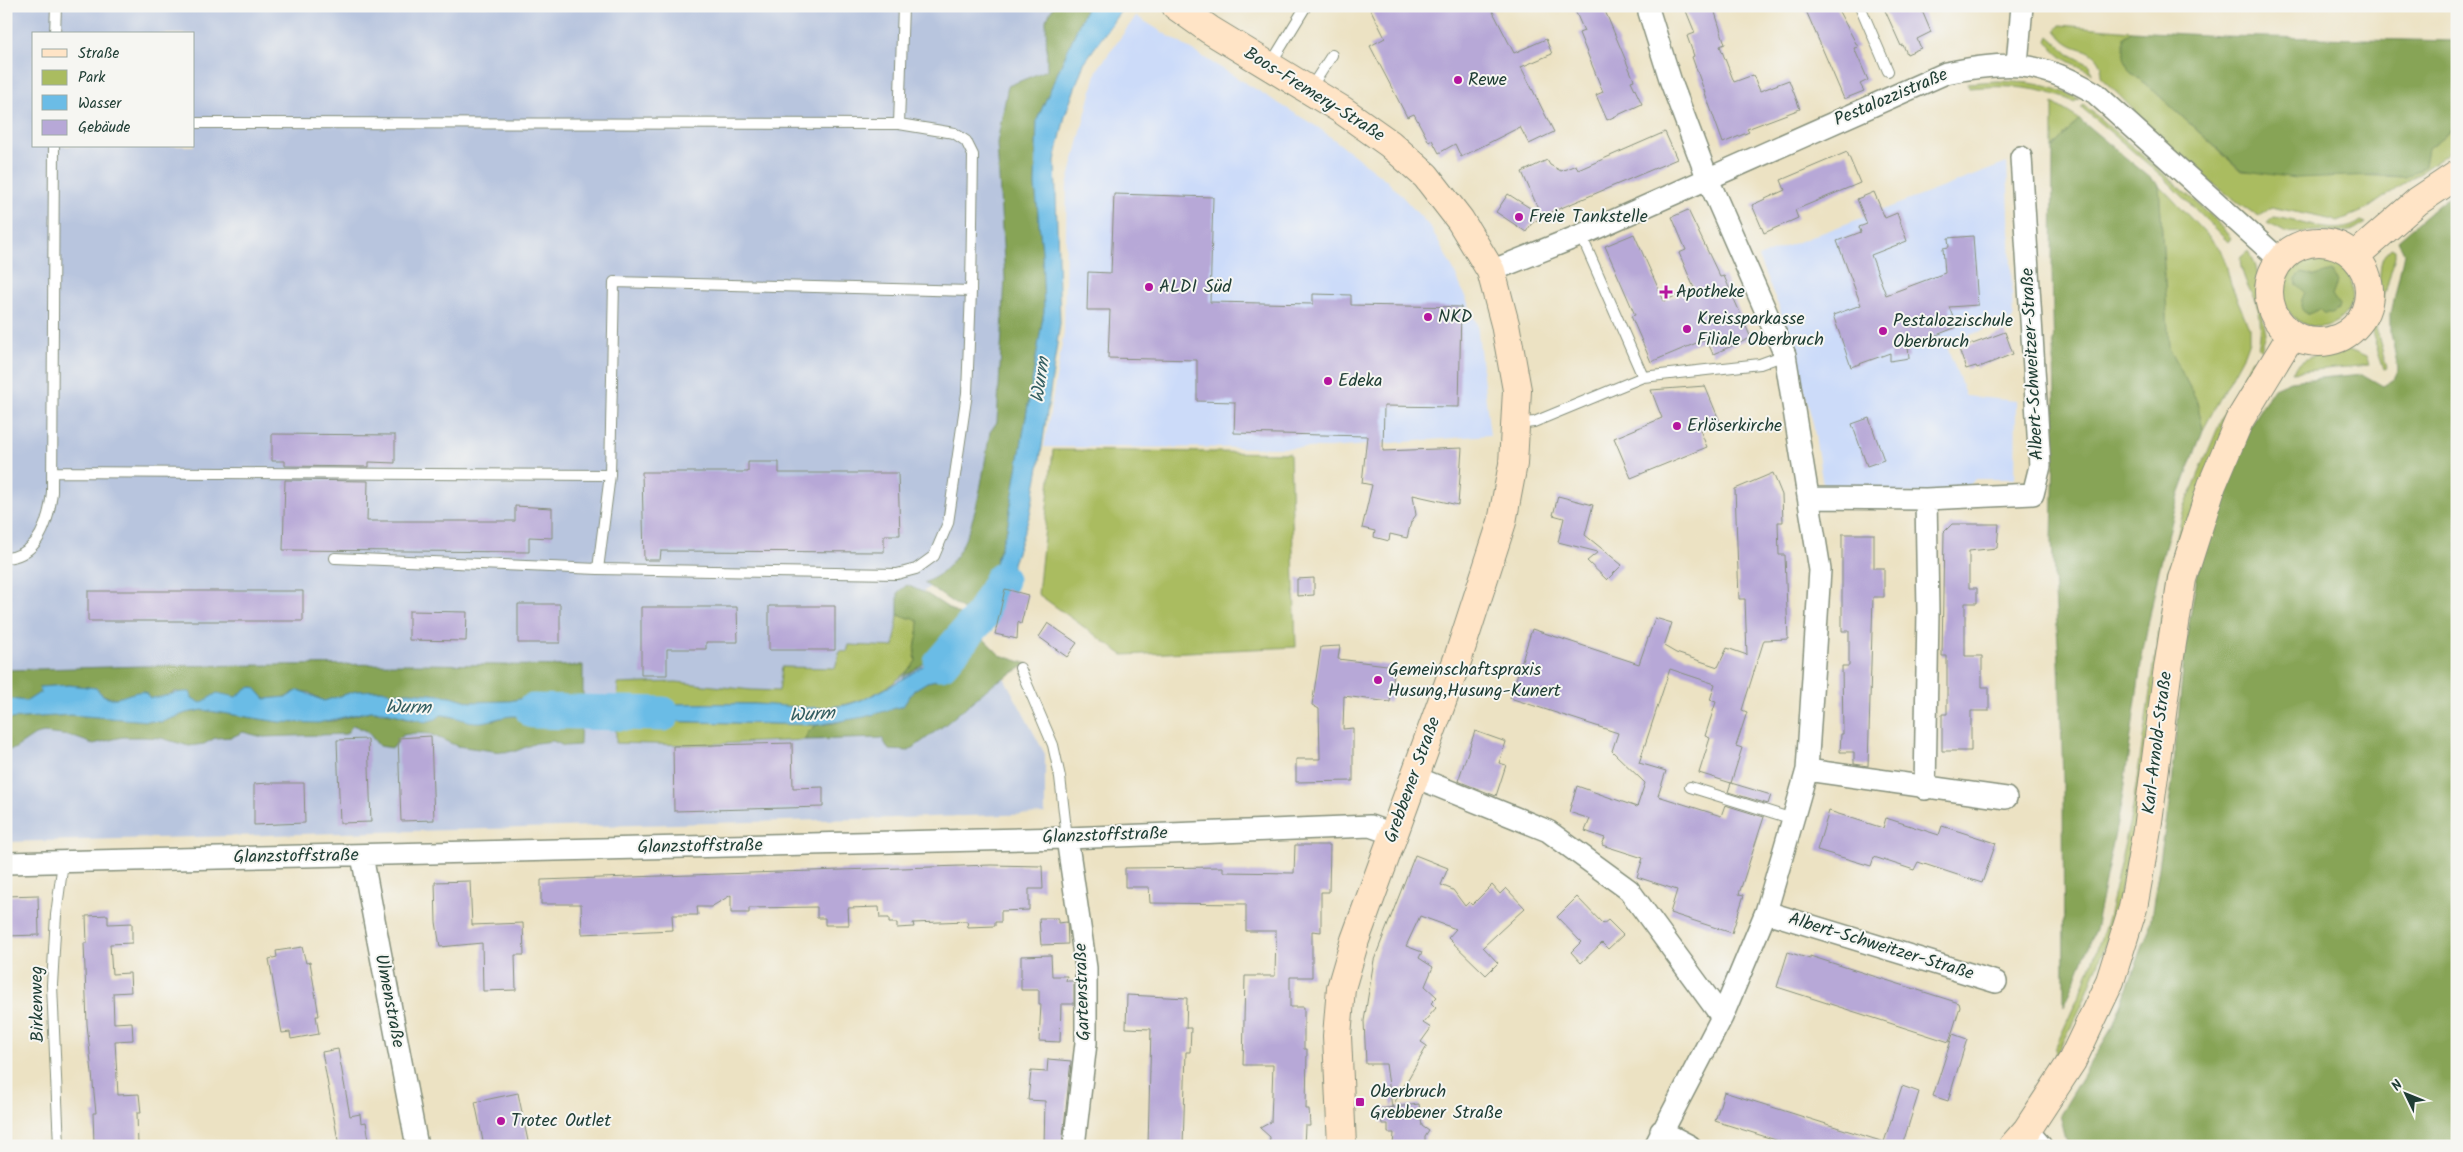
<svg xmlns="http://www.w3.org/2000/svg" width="2463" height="1152" font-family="Kalam,sans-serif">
<rect width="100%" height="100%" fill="#f6f6f2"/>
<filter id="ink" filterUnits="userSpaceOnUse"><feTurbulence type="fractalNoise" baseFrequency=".02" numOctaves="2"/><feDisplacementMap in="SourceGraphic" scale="10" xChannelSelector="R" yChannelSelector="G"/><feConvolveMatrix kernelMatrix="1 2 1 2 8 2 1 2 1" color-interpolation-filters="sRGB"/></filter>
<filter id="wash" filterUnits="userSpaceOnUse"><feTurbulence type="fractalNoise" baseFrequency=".0096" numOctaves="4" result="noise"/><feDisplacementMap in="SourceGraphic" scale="20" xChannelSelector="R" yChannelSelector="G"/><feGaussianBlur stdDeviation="1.12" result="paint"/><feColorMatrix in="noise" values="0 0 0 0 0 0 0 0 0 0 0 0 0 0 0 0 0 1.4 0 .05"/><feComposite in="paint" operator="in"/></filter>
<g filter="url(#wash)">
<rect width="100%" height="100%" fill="#ece2c3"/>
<path fill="#ccdbf9" d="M1136 16 1319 128 1389 182 1431 228 1454 271 1477 324 1490 435 1330 448 1044 447 1064 332 1067 186 1097 70Z
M2007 163 2013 319 1946 344 1966 396 2016 401 2015 479H1975L1962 495 1824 492 1813 423 1795 356 1779 307 1758 257Z"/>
<path fill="#b8c5de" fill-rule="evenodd" d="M6 6H1054L1046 20 1047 71 1008 86 997 143 1005 279 997 422 984 495 961 565 911 600 1000 670 1045 754V814L6 842ZM34 34H194V146H34Z"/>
<path fill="#aabc60" stroke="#647c4a" d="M2060 25 2132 31 2124 37 2129 71 2154 91 2241 171 2405 177 2428 148 2457 126V147L2367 209 2338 221 2271 207 2259 217C2228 196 2198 173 2171 148 2146 125 2125 99 2100 77L2102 66C2100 63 2098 58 2095 56 2084 45 2070 52 2056 30Z
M2049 36 2069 54 2090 65 2092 73C2071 61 2063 62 2047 41Z
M1997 81C2029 82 2050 84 2079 99L2074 102C2039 86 2007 85 1969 88L1967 83Z
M2053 103 2079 119 2053 148Z
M2083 104 2207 211 2231 238 2228 242 2163 177 2081 107Z
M2159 185 2220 249 2226 264 2231 285 2249 327V340L2244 354 2203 430 2197 401 2169 348Z
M2274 217C2300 220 2338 239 2361 221L2366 223 2355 230 2338 233 2319 231 2287 233 2267 223Z
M2391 248 2395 250V256L2376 328 2387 368 2384 369 2371 330 2377 304 2381 264 2383 257Z
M2248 251 2256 266 2259 281 2261 307 2266 333 2261 350 2258 347C2261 333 2262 317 2256 303 2249 288 2241 275 2240 258Z
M2283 292a35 35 0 1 1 70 0a35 35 0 1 1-70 0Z
M2349 350 2366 357 2369 365 2292 372C2303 354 2330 351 2349 350Z
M2252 359 2257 360 2231 410 2111 932 2082 1005 2055 1059 2056 1046 2085 982 2108 918 2133 806 2168 572 2184 509 2224 413Z
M1053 450 1290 453 1296 647 1123 655 1038 594Z
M898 615 918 620C921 636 912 644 916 661 888 696 844 710 800 709 785 709 770 705 755 704 709 703 663 705 617 703L618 684 676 682 751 690 779 691 782 667 835 668 840 651 847 652 849 645 894 647Z
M616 720 817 725 808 732 805 740 691 745 616 743Z"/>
<path fill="#87a456" stroke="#537045" d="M1054 6H1087L1037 120 1035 185 1042 251 1044 311 1007 529 990 577 971 615 924 583C929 580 937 577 941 573 977 543 982 475 990 432L997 422 1005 279 997 143 1008 86 1047 70 1046 20Z
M2132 31 2222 36 2457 41V126L2428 148 2425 166 2405 177 2376 175 2295 178 2241 170 2154 91 2129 71 2124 57V37Z
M2079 119 2159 185 2169 348 2197 401 2203 430 2178 498 2158 574 2143 651 2122 799 2095 930 2064 1007 2063 779 2059 662 2052 542 2055 401 2052 271 2053 148Z
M2457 189V1146H2068L2060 1115 2113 1026 2149 930 2172 785 2185 647 2199 565 2220 495 2253 420 2274 388 2290 381 2362 374 2383 386 2393 380 2398 369 2391 333V314L2404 253 2398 240Z
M2332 271 2337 282 2332 295 2339 305 2338 309 2332 313H2324L2320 309 2306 315C2298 306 2301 302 2305 292L2297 285 2296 279 2302 273 2315 276Z
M907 585 927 594 967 620C951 646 929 661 903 677L916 661C912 644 921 636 918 620L898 615V592Z
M980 635 1000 655 1028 664 993 684 947 723 909 751 889 750 882 738 805 740 808 732 817 725 834 723 903 706 914 690 927 682 936 680 954 665Z
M415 664 583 666V696L542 701 530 697 510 701 471 702 451 696 409 692 392 693 381 690 356 691 324 701 308 692H294L287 697 265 699 254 687 247 688 236 697 213 698 201 703 176 691 163 698H150L145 692C128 695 108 705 96 688L69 685 39 687 41 692 27 701 10 699 6 692V670L144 666Z
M203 710 279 722 333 721 370 711 398 715 411 720 440 715 459 718 495 720 506 716H520L528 718 540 725 563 721 571 716 581 719 580 745 564 746 553 741 536 743 516 751 501 752 457 746 430 734 416 733 403 735 393 748 379 746 367 731 353 725 346 734 263 737 243 732 232 737 215 738 204 744 189 746 161 738 143 737H122L93 744 71 736 44 733 35 735 14 749 6 750V719L71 715 162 722 186 713Z"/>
<path fill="#6bbce6" stroke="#457c8d" d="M1087 6H1124L1084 63 1065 116 1055 161 1060 323 1039 467 1030 514 1016 555 1000 599 985 631 971 615 990 577 1007 529 1044 311 1042 251 1035 185 1037 120Z
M967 620 980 635 954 665 936 680 927 682 914 690 903 706 864 717 817 725 616 720 617 703C663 705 708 703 754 704 785 705 814 711 845 705 869 701 926 667 944 650 953 641 960 631 967 620Z
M69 685 96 688C112 710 128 689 145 692L150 698C165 698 175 691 190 692L192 698 201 703 217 693 236 697 247 688 254 687 265 699 287 697 299 690 324 701 356 691 382 690 392 693 409 692 451 696 471 702 510 701 530 697 542 701 583 696 581 719 570 716C541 737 542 717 517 716 502 715 490 723 475 722 463 721 452 715 441 715L436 719 425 722 382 711H370L318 723 279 722 203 710 186 713 162 722 71 715 6 719V692L10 699 27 701 41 692 39 687Z"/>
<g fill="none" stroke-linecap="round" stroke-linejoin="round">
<path stroke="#6bbce6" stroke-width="35" d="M941 663 983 614 1001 580
M533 711 663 714"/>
</g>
<g id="blocks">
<path fill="#b7a8d7" d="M1369 6H1490L1514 53 1546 39 1552 54 1521 67 1554 132 1529 144 1520 127 1461 157 1455 144 1439 153 1432 140 1429 142 1414 114 1407 117 1370 46 1385 38Z
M1573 6H1603L1634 80 1631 81 1642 104 1607 120 1596 95 1603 92 1579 33 1584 31Z
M1684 6H1713L1725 44 1720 46 1734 82 1753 75 1760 91 1789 80 1800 109 1747 129 1749 132 1723 143 1692 57 1694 56 1687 36 1695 33Z
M1804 6H1836L1858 47 1854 48 1868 80 1860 84 1864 91 1844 99Z
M1883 6H1920L1931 32 1917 39 1921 48 1907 54 1903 45 1901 46Z
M1665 132 1677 159 1554 211 1532 223 1526 232 1496 212 1508 194 1541 215 1522 172 1547 160 1550 165 1561 171 1576 165 1578 170Z
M1847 152 1860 183 1795 210 1798 218 1764 233 1752 205 1785 190 1781 180Z
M1874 192 1885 218 1897 213 1907 241 1871 255 1886 295 1945 273 1943 248 1949 247 1948 238 1973 236 1978 305 1949 307 1957 327 1908 346 1909 358 1890 361V353L1851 367 1833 315 1861 305 1837 241 1861 232 1859 227 1867 224 1857 199Z
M1114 194 1213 197 1210 302 1313 304V294L1351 295V305L1461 307 1459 407 1384 406 1383 451 1462 448 1458 505 1413 495 1416 515 1411 522 1407 538 1390 534 1389 541 1374 537 1375 531 1362 528 1372 485 1362 483 1367 436 1234 433 1235 402 1197 401V360L1108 358 1110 310H1087L1088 272 1111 273Z
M1688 210 1720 277 1724 276 1751 338 1713 354 1706 339 1651 362 1631 316 1635 315 1605 246 1634 234 1664 301 1694 288 1679 253 1686 250 1672 217Z
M2005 332 2013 354 1977 368 1976 366 1966 369 1959 349Z
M1705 386 1720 422 1700 430 1707 447 1631 478 1614 438 1662 418 1651 390Z
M1869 418 1884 460 1867 466 1852 424Z
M272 434 395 435V463L369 462V467L285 466V461H272Z
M748 462H779V473H898L900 535H884V552L661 551 660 560H644L642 472H748Z
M1773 473 1782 495 1783 522H1778L1779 555H1785L1788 639 1764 640 1742 710 1747 712 1736 746 1742 748 1731 783 1699 773 1710 738 1705 736 1716 702 1710 700 1715 684 1670 669 1639 763 1666 771 1658 796 1721 816 1725 805 1764 817 1739 894 1744 895 1732 933 1670 913 1677 890 1637 877 1643 858 1602 845 1605 838 1585 831 1590 819 1569 812 1577 786 1637 807 1645 783 1612 751 1618 733 1510 698 1532 629 1639 664 1655 618 1672 623 1664 646 1676 653 1718 667 1727 648 1747 655 1745 599H1739L1735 489Z
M285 480 368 481 367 521H515V506L552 508V538L529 537V552L283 550Z
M1558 496 1593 505 1585 535 1622 565 1607 580 1587 561 1598 552 1558 542 1564 518 1553 515Z
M1952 524H1999L1997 548 1969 551V588H1977V603H1965V656H1982V687H1989V711H1971V751H1942V714H1947V656H1942L1944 532Z
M1842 534H1874V568H1884V597H1873L1868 766 1854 764V752H1840L1841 734H1843L1842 666H1849V631H1842Z
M1314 578V595L1297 596V579Z
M1005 589 1028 595 1021 624 1018 622 1017 639 995 634Z
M88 591H303V621H88Z
M518 604H560V643H518Z
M769 606H835V650H769Z
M641 607H737L738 642H706V649H667V675H641Z
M409 611 467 612 466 641 409 640Z
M1048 623 1077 643 1067 657 1039 637Z
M1340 646 1338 659 1395 666 1390 702 1344 696 1343 729 1353 728V781L1296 782V759H1320L1319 709 1312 705 1321 647Z
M1475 731 1506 742 1499 763 1506 765 1496 796 1458 781Z
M431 736 434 820 401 821 398 738Z
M368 739 371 822 340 823 337 740Z
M792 743 793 788 823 787V807L674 811 673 746Z
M268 783H304L305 823 254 825V784Z
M1731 783 1771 795 1768 804 1728 792Z
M1829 811 1883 828 1886 818 1939 835 1942 826 1996 843 1982 883 1918 862 1914 870 1874 857 1871 866 1817 850Z
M1295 845H1330L1329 892H1321V932L1312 931V977H1290V1007H1304V1049H1307L1306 1109H1309L1310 1126H1305L1304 1146H1269L1270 1137 1260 1128 1271 1122 1273 1065H1243L1245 976H1275L1276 931H1246V904L1150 903 1149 887H1125V868L1223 867V872L1294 873Z
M1415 855 1448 868 1441 885 1453 890 1465 906 1469 902 1472 905 1492 885 1500 894 1506 888 1525 908 1483 947 1498 963 1486 975 1448 938 1456 929 1420 916 1406 946 1422 952 1419 958 1433 967 1425 986 1437 997 1431 1003 1436 1008 1423 1023 1431 1028 1421 1042 1427 1046 1392 1107 1386 1064H1366L1364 1021 1374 960Z
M991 865 1042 866 1043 889H1029V910L1001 911V922H995V926L968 927 967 921 913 923 914 927 897 928V923H889V918H880L879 907 848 908 849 925H825V918H817V907L749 908V913H731V895L711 907H697L698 915H672L673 930 582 934 581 904H541V880Z
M470 881 472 925 523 923 524 955H515L516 990 483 991 482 943 440 947 436 922 435 882Z
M38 895 39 935 6 936V896Z
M1577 897 1603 924 1608 920 1623 935 1608 949 1602 943 1581 963 1571 952 1581 942 1557 917Z
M108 915V924L132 923V943L110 944 112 974 130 973 131 992 113 993 114 1023 132 1022 133 1040 115 1041 118 1095 139 1094 141 1113H137L138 1146 94 1145 93 1113H96L87 1024 84 943H87L86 916Z
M1039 918H1058V923L1067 922 1068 944 1041 945Z
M302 947 306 963 310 962 319 1016H316L319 1034 291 1039 290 1032 282 1033 269 959 277 957 276 951Z
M1788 952 1810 959V956L1959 1003 1960 1007 1949 1042 1777 987Z
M1051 955 1052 976H1067L1066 981H1074V1004H1061L1060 1042 1039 1041 1041 1004H1039V990H1021V956Z
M1127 995 1187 998 1186 1028H1191L1190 1052H1186L1183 1146H1148L1151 1029 1126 1028Z
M1953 1034 1967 1039 1948 1101 1933 1096Z
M338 1049 350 1116 360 1114 361 1123 366 1122 370 1146H339L322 1052Z
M1048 1059 1071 1061 1062 1146H1044L1045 1101 1028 1100 1031 1071 1047 1072Z
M1902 1086 1919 1092 1902 1146H1795L1715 1121 1724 1092 1884 1142Z
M518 1093 529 1146H484L475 1102Z
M1419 1104 1422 1126 1429 1131 1425 1137V1146H1393L1394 1133H1388V1124H1382L1380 1109Z"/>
</g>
</g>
<g filter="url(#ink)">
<use href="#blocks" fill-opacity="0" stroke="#86907c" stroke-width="1"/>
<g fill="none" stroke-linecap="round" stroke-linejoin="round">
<defs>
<path id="lane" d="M1860 6 1888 71
M55 34 56 6
M1270 65 1306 6
M1310 89 1332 55
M194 123 899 124 954 133 966 141 973 155 971 291
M899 124 903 6
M1643 377 1760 364 1785 355
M1517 424 1534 422 1643 377 1581 235
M52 472 610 475 614 282 971 291 967 393 948 523 934 556 916 569 897 574 598 569 335 558
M6 558C40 555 49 520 52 492L54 146
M598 569 610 475
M1020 668 1053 745 1060 777 1067 838
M1690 787 1793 819
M59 1146 52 985 56 915 63 862"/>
<path id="street" d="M1650 6 1649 12 1671 82 1707 177 1785 355 1820 570 1807 770 1793 819 1766 912 1722 1017 1655 1146
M2017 64 2022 6
M1491 271 1581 235 1946 73C2006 61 2040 60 2095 93L2280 260
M1809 498 1926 499 2033 494 2040 466 2021 157
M1807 770 2006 798
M1415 777 1548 831 1629 890 1722 1017
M1925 789 1928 611 1926 499
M1067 838 1086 968V1043L1074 1146
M362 856 417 1146
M6 863 1067 838 1370 826 1393 834
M1766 912 1996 982
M2027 1130 2041 1146
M1661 1131 1690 1146"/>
<path id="secondary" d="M1176 6 1210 30 1342 110 1390 144 1426 176 1460 220 1491 271 1505 324 1517 390 1513 464 1502 522 1458 658 1355 940 1341 988 1337 1036 1342 1146
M2269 292a50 50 0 1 1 100 0a50 50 0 1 1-100 0Z
M2355 256 2418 201 2457 175
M2013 1146 2027 1130 2072 1061 2110 981 2133 908 2147 829 2167 675 2182 579 2212 485 2239 421 2292 334"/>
</defs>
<use href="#lane" stroke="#86907c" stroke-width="12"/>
<use href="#street" stroke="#86907c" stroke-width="24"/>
<use href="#secondary" stroke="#86907c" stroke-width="30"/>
<use href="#lane" stroke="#fff" stroke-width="10"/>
<use href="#street" stroke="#fff" stroke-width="21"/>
<use href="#secondary" stroke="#ffe4c6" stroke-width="28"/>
</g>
</g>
<g fill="#b5179e" stroke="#f6f6f2" stroke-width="2">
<circle cx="1458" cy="80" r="5"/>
<circle cx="1519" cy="217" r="5"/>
<circle cx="1149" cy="287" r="5"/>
<path d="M1663.5 284.5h5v5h5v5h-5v5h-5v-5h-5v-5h5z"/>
<circle cx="1428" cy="317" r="5"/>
<circle cx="1687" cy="329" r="5"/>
<circle cx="1883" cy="331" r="5"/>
<circle cx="1328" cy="381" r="5"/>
<circle cx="1677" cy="426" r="5"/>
<circle cx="1378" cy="680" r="5"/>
<rect x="1355" y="1097" width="10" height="10" rx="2.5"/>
<circle cx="501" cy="1121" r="5"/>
</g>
<g text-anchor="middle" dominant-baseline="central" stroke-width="4" stroke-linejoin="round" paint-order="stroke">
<g font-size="18" fill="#1f3d34" stroke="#f6f6f2" text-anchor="start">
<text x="1468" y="80">Rewe</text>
<text x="1529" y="217">Freie Tankstelle</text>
<text x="1159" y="287">ALDI Süd</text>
<text x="1676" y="292">Apotheke</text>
<text x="1438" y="317">NKD</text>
<text x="1697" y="319">Kreissparkasse<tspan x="1697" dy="21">Filiale Oberbruch</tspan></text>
<text x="1893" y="321">Pestalozzischule<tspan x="1893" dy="21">Oberbruch</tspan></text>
<text x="1338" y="381">Edeka</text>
<text x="1687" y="426">Erlöserkirche</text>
<text x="1388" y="670">Gemeinschaftspraxis<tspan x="1388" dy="21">Husung,Husung-Kunert</tspan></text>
<text x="1370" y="1092">Oberbruch<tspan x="1370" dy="21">Grebbener Straße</tspan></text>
<text x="511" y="1121">Trotec Outlet</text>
</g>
<g font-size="18" fill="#1f3d34" stroke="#f6f6f2">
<text transform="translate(1314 95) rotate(32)">Boos-Fremery-Straße</text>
<text transform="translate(1891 98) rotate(-23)">Pestalozzistraße</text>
<text transform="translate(2033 364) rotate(-93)">Albert-Schweitzer-Straße</text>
<text transform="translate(2158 743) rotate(-83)">Karl-Arnold-Straße</text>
<text transform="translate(1413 780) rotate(-70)">Grebbener Straße</text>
<text transform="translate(1105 836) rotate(-2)">Glanzstoffstraße</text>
<text transform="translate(700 847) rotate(-1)">Glanzstoffstraße</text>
<text transform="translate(296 857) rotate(-1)">Glanzstoffstraße</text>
<text transform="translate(1881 947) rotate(17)">Albert-Schweitzer-Straße</text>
<text transform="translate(1083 992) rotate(-92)">Gartenstraße</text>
<text transform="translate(389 1001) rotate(79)">Ulmenstraße</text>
<text transform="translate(38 1004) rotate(-91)">Birkenweg</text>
</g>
<g font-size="19" font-style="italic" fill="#325d60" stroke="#f6f6f2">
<text transform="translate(1041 380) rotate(-82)">Wurm</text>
<text transform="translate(408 708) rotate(1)">Wurm</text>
<text transform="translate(812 715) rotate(-3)">Wurm</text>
</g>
</g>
<rect width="2463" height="1152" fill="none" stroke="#f6f6f2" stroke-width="25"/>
<rect x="32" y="32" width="162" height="115" fill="#f6f6f2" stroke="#a0aca6"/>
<rect x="42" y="49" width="25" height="8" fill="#ffe4c6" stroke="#a0aca6"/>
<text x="78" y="58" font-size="15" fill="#1f3d34">Straße</text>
<rect x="42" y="70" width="25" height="15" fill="#aabc60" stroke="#a0aca6"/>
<text x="78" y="82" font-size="15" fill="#1f3d34">Park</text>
<rect x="42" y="95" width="25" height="15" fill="#6bbce6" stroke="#a0aca6"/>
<text x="78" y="108" font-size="15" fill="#1f3d34">Wasser</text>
<rect x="42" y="120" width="25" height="15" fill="#b7a8d7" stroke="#a0aca6"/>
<text x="78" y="132" font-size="15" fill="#1f3d34">Gebäude</text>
<g transform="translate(2406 1094) rotate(313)" stroke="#f6f6f2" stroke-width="4" paint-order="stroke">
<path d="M0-4L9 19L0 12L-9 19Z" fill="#1f3d34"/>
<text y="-8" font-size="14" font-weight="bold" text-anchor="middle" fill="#1f3d34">N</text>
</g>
</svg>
